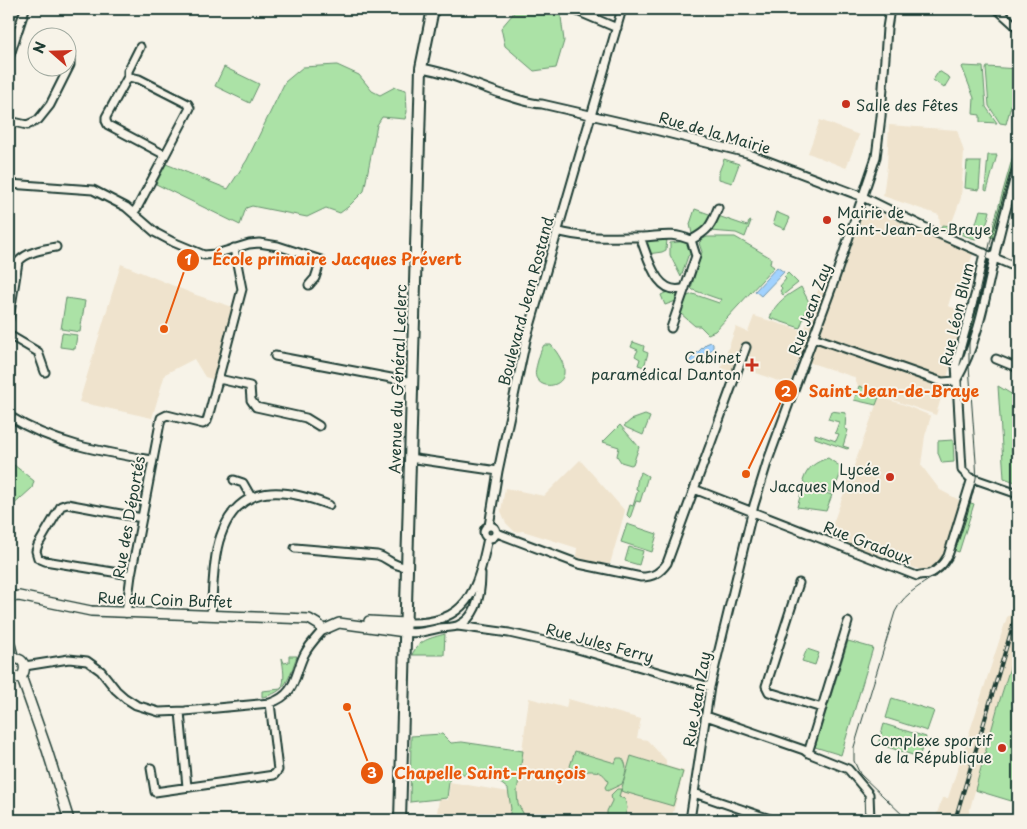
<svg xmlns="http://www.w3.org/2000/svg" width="1027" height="829" font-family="'Playpen Sans',sans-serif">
<rect width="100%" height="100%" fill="#f7f3e8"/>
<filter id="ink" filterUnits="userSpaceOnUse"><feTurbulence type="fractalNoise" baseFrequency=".02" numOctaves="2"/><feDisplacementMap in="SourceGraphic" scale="10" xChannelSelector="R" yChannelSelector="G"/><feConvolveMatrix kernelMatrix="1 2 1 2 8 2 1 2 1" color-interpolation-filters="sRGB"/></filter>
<g filter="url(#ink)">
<path fill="#efe3cd" d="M820 120 859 135 846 168 808 153Z
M889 125 957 130 964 152 961 198 951 225H940L939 215 883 196 887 166Z
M863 209H871L973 254 961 288 953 290 948 306 966 312 936 415 859 388 854 377 808 362 798 361 789 385 737 366 735 373 721 368 736 327 748 332 754 316 804 331 823 276 837 279Z
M121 264 196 295 233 307 215 380 205 377 194 359 165 374 152 418 79 402Z
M879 397 902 404 931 416 925 436 921 465 940 490 961 501 946 552 939 563 932 568 921 570 828 537Z
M580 460 625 511 610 564 597 563 576 557 577 548 523 531 515 532 506 523 501 511 505 488 544 496Z
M1018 588V642L998 706 967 820H935L942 798H948L1007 617 1010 615Z
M529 698 566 708 568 699 641 719 637 738 647 740 666 760V766L684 771 671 820H525L515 803Z
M450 782 515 793 511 820H436L439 799 448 800Z"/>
<path fill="#abe2a6" stroke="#65906d" d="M514 9H560L564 41 556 68 534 71 505 46 501 28 513 14Z
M337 65 359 75 372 91 380 95 395 87 406 90 407 112 405 119 382 117 377 125 364 191 348 207 340 213 326 208 307 217 252 206 246 208 240 225 156 184 166 164 228 189 247 160 285 82 303 67Z
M963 66 983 67 986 107 997 123 980 122V115L973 114 974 98 962 67Z
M224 67 259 84 250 103 215 86Z
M987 67 1018 69V80L1006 124 1000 123 989 106 986 69Z
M939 71 950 78 944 88 933 80Z
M1018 138V160L996 238 990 237Z
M988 155H997L987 191 985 190Z
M724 159 739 164 732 183 719 179V172Z
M967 162H981L979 190 965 188Z
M695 209 712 215C708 225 703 232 692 234L690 224Z
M980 210 990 211C987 222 986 235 975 239L941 228 942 225 952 226 955 232 973 233Z
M776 212 790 218 785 229 775 225 773 222Z
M718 216 747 226 749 222 751 221 745 237 736 233 710 231Z
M707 237H735L771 258 770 264 774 267 715 331 708 334 700 326H695L680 313 685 297 693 294 719 303 722 299H719L693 290 691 288 702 252 699 243 703 239Z
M646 239H667L666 250 662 252 648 254 644 242Z
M687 241 693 252 688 256 681 277 670 255V243Z
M983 269 991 270 983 300 967 348 970 325Z
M788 273 798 283 783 295 780 291 782 288 780 286 786 279 784 277Z
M801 287 809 302 800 328 770 318C775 302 788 295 801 287Z
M673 289 679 291 680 294 679 300 665 305 661 295Z
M66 298 85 301 80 332 61 329Z
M62 333 77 335 75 349 60 347Z
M633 342 644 346 643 351 648 353 644 367 638 365 640 359 635 356 638 350 631 347Z
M544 345H551C557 352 565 363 564 373 563 386 544 390 537 379 534 375 536 368 537 364 539 357 540 351 544 345Z
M859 386 885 395 884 398 879 397 876 405 854 400Z
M998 386 1018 398V483L1004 478Z
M831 411 846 413 845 429 848 430 843 446 849 448 847 449 815 438V434L836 441 839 434 835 433 839 422 828 419Z
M645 415 650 417 643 435 627 428 624 426 631 420Z
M620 425 639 447 633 464 631 465 621 462 617 456 619 447 603 442Z
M953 440 954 462 942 463 938 453V441Z
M828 458 841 467 842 470 833 493 807 485 803 481C807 467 816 462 828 458Z
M9 461 34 481 32 488 9 509Z
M641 472 648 476 640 502 636 501 630 518 627 515 630 505 633 506 638 490 636 489 638 477Z
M806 487 832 495 826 511 797 507 802 490Z
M968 502 974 504 959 552 953 550Z
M627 524 657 534 652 552 621 542Z
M629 547 643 551 639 565 625 561Z
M445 634 444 655H412C418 640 431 638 445 634Z
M848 641 873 648 841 755 815 747Z
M1018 642V803L975 790 998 706Z
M807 649 819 653 815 665 802 661Z
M289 656H297C289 677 287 693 262 697V691L281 689C286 680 283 668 282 658L284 663 289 662Z
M892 698 934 711 927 731 886 718Z
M884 724 926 737 919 757 878 744Z
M442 734 451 743 462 742 523 751 517 792 518 804 527 820H508L511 809 508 789 489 774H450L447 798 410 802 411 736Z
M575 751 615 763 617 758H622C629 766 625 775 622 784L607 791 605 787 608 782C603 767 587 771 574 773L570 766Z
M631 756 683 772 673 806 621 791Z
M617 789H621L619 797 625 799 627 808 624 820H619L607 816V811L612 801 611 795Z"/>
<path fill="#a2d2fe" stroke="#6e96ad" d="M777 267 784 272 761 296 755 291Z
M711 342 713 344V348L697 365 688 362 706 344Z"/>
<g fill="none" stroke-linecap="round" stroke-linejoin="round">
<defs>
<path id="minor" d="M576 9 577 11 617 28
M997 9 1018 28
M140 47 128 71V77L106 117V121L108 125 165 155
M9 58 25 9
M421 68C453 73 481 88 511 97 521 100 531 104 542 104L651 129 747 153 863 197 932 231 1018 268
M128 77 139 79 188 104 190 108 137 208 133 213
M9 121 27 125 38 120 50 105 70 65V56
M9 184 93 190 126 207 156 233 173 242 204 255 216 254 249 244 259 243 278 246 321 260 315 278 309 285
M557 231C583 239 615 237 642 237 662 236 672 232 691 240
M640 237C648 256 656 298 685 288
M691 240C708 231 711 226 718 208
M984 253 976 292 956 364 962 470 969 477 1018 494
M9 319 18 262C26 252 44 249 56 247
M671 328 696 256 691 240
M9 335 38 352 45 372
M813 337 942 382 956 381
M275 356 412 382
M996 359 1018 368
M219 379 250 386 251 400 256 407 306 418 319 426
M956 381C980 339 987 288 998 241 1004 216 1011 191 1018 166
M9 416C53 444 102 452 152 460
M409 458 498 471
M234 480 243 483 251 497
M694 489 917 576C921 574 925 575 929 574 938 571 944 563 948 556L972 478
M484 532a6 6 0 1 1 12 0a6 6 0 1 1-12 0Z
M489 526 498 471 526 340 622 9
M497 533 579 564 641 577C653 577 660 573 667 563L746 347
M295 548 377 555C389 558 391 566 406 567
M131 575 45 561 38 558 36 551 38 545 61 506 67 504 142 518
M799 583 766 686 769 692 822 708
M126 613 131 575 161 418 167 415 203 424 207 421 210 410 242 289 234 248
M211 615C213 591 213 556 221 535 240 481 286 488 329 505
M405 623C468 625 477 591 488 538
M458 626 509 633 567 646 710 687
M405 632C417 634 428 631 440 628 446 627 454 628 459 625 478 616 481 593 481 574
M25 666 69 659 87 661 101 671 116 690 125 698 136 705 159 712 185 711 270 703C296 695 294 676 304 655 309 645 316 638 323 630
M180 712 187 787
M706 716 804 750 808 753 848 769 869 794 870 820
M808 753 848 622
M151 768 155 792 274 775 278 770 270 703
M694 793 773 820
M690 820 710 687 754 505 767 463 834 281 876 157 881 117 887 28 890 9"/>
<path id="tertiary" d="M9 597 19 596 91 611 309 619 319 625 323 630 339 623 405 632
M369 621 405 623
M9 641 14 659
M9 662C30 648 29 689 9 674
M21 676 47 750 69 820"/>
<path id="secondary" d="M400 820 421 68 433 9"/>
</defs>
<use href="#minor" stroke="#1f3d34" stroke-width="11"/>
<use href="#tertiary" stroke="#1f3d34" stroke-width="12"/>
<use href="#secondary" stroke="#1f3d34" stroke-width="14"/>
<use href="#minor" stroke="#f7f3e8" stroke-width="7"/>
<use href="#tertiary" stroke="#f7f3e8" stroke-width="9"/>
<use href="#secondary" stroke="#f7f3e8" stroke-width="10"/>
<path stroke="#1f3d34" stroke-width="1" d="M908 820 860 774 854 761V747L895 612C905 590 927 584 944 568 957 556 973 496 976 478 977 473 976 467 976 462L969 366V337L991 239 1018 145"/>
<defs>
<path id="rail" d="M955 820 1018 608"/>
</defs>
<use href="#rail" stroke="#1f3d34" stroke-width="4"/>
<use href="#rail" stroke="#f7f3e8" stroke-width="2" stroke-dasharray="5.5" stroke-linecap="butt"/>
</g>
</g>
<g fill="#c8321e" stroke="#f7f3e8" stroke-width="2">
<circle cx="846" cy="104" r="5"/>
<circle cx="827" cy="220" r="5"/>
<path d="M749.5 357.5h5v5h5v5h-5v5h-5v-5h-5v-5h5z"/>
<circle cx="890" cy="477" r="5"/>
<circle cx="1002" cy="748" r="5"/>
</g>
<g text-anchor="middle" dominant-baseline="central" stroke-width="4" stroke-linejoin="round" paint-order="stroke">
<g font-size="15" fill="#1f3d34" stroke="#f7f3e8" text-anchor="end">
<text x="856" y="104" text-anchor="start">Salle des Fêtes</text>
<text x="837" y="211" text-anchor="start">Mairie de<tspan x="837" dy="17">Saint-Jean-de-Braye</tspan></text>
<text x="741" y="356">Cabinet<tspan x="741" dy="17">paramédical Danton</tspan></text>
<text x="880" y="468">Lycée<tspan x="880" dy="17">Jacques Monod</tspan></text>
<text x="992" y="739">Complexe sportif<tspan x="992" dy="17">de la République</tspan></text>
</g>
<g font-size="15" fill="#1f3d34" stroke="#f7f3e8">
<text transform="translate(715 132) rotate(16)">Rue de la Mairie</text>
<text transform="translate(525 301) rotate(-75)">Boulevard Jean Rostand</text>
<text transform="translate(809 309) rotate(-70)">Rue Jean Zay</text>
<text transform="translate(956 314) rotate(-77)">Rue Léon Blum</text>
<text transform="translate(397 379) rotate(-88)">Avenue du Général Leclerc</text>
<text transform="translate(128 517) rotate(-80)">Rue des Déportés</text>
<text transform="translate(868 542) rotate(21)">Rue Gradoux</text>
<text transform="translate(165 599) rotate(2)">Rue du Coin Buffet</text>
<text transform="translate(600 642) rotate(15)">Rue Jules Ferry</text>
<text transform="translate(696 699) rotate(-80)">Rue Jean Zay</text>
</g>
</g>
<path fill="none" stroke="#e8590c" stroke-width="2" d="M164 329L188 260M746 474L786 391M347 707L372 773"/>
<g fill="#e8590c" stroke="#f7f3e8" stroke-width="2">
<circle cx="164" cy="329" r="5"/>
<circle cx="746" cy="474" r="5"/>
<circle cx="347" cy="707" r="5"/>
<circle cx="188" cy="260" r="12"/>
<circle cx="786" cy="391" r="12"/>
<circle cx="372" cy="773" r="12"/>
</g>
<g font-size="15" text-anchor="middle" font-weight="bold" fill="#fff">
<text x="188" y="265">1</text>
<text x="786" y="397">2</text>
<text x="372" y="778">3</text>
</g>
<g font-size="16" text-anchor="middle" font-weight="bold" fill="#e8590c" stroke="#f7f3e8" stroke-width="4" stroke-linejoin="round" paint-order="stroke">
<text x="337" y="265">École primaire Jacques Prévert</text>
<text x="894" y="397">Saint-Jean-de-Braye</text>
<text x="490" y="779">Chapelle Saint-François</text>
</g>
<rect width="1027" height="829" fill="none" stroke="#f7f3e8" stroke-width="30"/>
<rect x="15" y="15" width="997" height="799" fill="none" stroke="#1f3d34" stroke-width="2" filter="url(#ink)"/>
<g transform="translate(52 52) rotate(290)"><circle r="24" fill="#f7f3e8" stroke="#a1aaa0"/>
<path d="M0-4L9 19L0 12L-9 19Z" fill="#c8321e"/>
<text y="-8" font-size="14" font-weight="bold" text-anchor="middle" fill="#1f3d34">N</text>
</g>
</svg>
